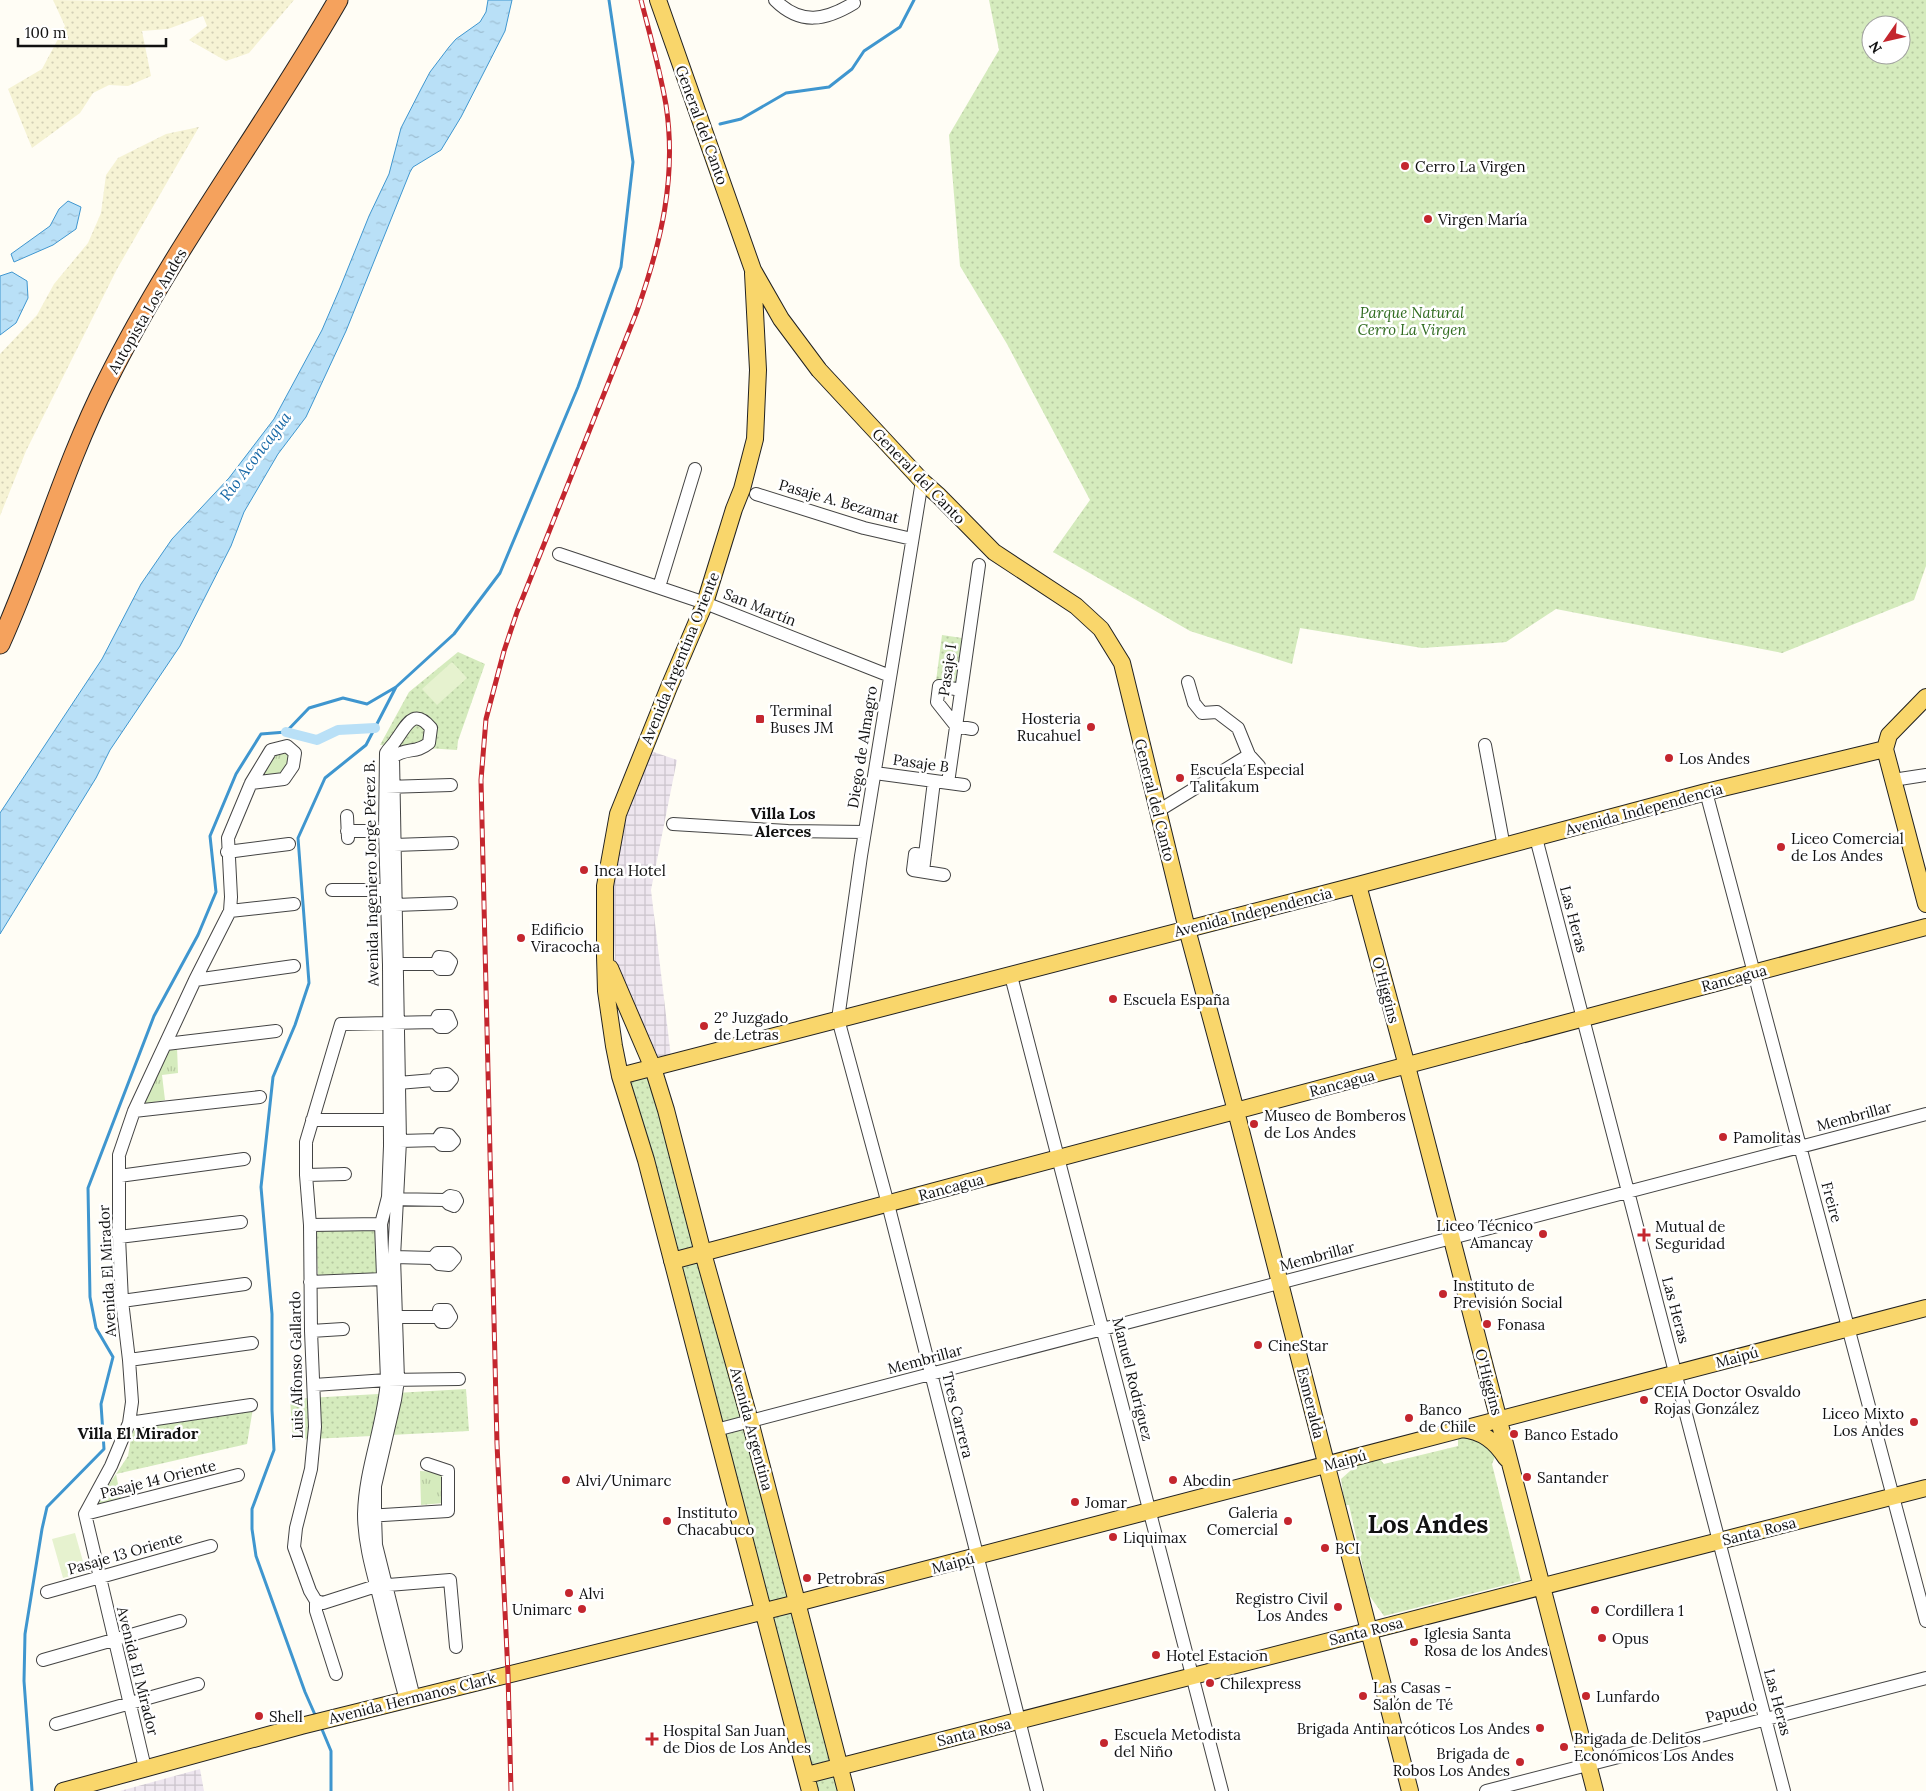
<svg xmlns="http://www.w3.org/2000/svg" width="1926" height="1791" font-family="Lora,serif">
<defs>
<pattern id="industrial-grid" width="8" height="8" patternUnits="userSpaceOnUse" patternTransform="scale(1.25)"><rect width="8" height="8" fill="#eee6ef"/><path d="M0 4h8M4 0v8" fill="none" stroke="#cbc4cc"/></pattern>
<pattern id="farmland-dots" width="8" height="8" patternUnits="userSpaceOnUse" patternTransform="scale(1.25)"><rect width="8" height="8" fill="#f6f3d4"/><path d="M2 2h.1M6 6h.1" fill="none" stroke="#d2cfb5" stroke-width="1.8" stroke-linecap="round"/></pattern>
<pattern id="grass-tufts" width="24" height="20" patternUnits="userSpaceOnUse" patternTransform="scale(1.25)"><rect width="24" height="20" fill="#d5ebbd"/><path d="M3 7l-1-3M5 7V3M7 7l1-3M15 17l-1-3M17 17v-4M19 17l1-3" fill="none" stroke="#b6c8a1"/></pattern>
<pattern id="park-dots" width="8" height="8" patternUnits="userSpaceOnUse" patternTransform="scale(1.25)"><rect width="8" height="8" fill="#d5ebbd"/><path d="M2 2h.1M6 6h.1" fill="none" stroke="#b6c8a1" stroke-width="1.8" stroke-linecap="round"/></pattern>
<pattern id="water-ripples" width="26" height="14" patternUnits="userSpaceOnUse" patternTransform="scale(1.25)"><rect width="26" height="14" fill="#b9e0f7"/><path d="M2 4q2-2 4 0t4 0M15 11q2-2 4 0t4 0" fill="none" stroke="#9ebfd3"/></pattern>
</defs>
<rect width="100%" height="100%" fill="#fffdf5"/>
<path fill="url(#industrial-grid)" d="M645 749 677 760 651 890 671 1057 657 1060 615 962 612 887 624 819Z
M200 1769 204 1791H120Z"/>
<path fill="url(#farmland-dots)" d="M53 0 108 1 294 0 249 53 226 61 189 40 207 26 203 16 168 29 142 31 151 76 128 86 109 85 93 93 80 113 32 148 8 89 42 69 65 26Z
M199 127 117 269 26 451 0 516V354L37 315 54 284 88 243 101 213 106 175 118 158 166 134Z"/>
<path fill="url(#grass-tufts)" d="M282 751 290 755 288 763 280 777 264 778 261 773 273 754Z
M177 1047 178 1073 162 1075 165 1100 144 1104 169 1049Z
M420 1471 440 1472 444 1475 443 1503 421 1505Z
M116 1474 121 1499 94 1506Z"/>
<path fill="url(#park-dots)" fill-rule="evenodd" d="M989 0H1926V566L1914 600 1782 653 1556 609 1506 642 1495 643 1422 648 1300 628 1292 664 1190 631 1053 552 1090 500 1007 344 960 266 949 135 999 50ZM1871 25H1901V55H1871Z
M942 635 962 638 955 684 936 681Z
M458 652 485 664 458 741 457 750 380 745 409 692Z
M652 1072 666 1114 778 1565 838 1791H812L628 1081Z
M377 1228 378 1276H318L316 1231Z
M466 1389 469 1431 293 1440 290 1399Z
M253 1408 247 1444 116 1474 128 1456 133 1426Z
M1471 1434 1497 1452 1492 1464 1521 1581 1384 1616 1369 1595 1349 1505H1345L1341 1479 1359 1463 1378 1457 1384 1464 1458 1446V1436Z"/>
<path fill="#e6f2cf" d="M452 662 467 678 437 705 422 689Z
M75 1533 86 1572 63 1578 52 1539Z"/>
<path fill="url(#water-ripples)" stroke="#3f96cf" d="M488 0H512L505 31 461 117 441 150 413 167 410 172 346 331 306 417 278 454 244 512 231 546 180 646 110 750 96 778 0 934V813L102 659 141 584 172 539 229 478 274 419 322 330 340 288 369 216 389 174 401 128 421 89 430 72 449 47 456 39 480 22 486 12Z
M68 201 81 207 76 229 53 245 14 262 11 254 50 226 59 209Z
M12 272 27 281 28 298 16 323 0 335V276Z"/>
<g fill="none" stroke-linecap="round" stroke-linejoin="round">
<path stroke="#3f96cf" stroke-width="3" d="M720 124 741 119 786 93 829 87 852 69 864 51 900 27 914 0
M316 1717 305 1692 256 1556 252 1529V1509L274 1450 272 1410V1314L261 1187 273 1077 295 1025 309 983 298 838 325 778 366 745 396 687 454 634 500 573 578 387 621 267 633 162 609 0
M321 1727 331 1751V1791
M32 1790 24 1681 25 1634 42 1529 47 1507 104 1449 101 1404 113 1357 96 1328 90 1297 88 1188 154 1016 198 935 216 892 210 836 236 774 261 734 286 732 309 708 343 698 367 704 396 687"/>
<path stroke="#b9e0f7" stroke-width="10" d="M286 732 317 740 338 730 375 728"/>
<defs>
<path id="minor" d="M775 0C801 26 826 20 854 3
M922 481 861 856 838 1019 888 1204 1037 1791
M756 494 864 528 912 539
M559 554 705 603 890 676
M659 587 695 469
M961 690 939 686 937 702 956 726 972 729
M1485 745 1504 847
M1249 755 1259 766
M875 773 964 785
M1893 780 1926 775
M948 783 979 565
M386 787 451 785
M1706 792 1926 1621
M1158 811 1249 755 1238 728 1217 712 1202 713 1194 703 1188 682
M347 816 348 838
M673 824 788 831 865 832
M347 831H385
M1536 838 1784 1791
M394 845 452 843
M227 852 289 844
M925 855 915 854 913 870 944 875
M923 871 934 781
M332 890H388L395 905 451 903
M230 911 294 904
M396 964H436L440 969H448L451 962 447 958 439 957 436 964
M1011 976 1222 1791
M195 980 294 966
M435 1022 438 1016H448L451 1023 446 1027H440L435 1022 341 1024 306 1142V1175L310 1225 311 1331 315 1427 311 1469 296 1528 294 1547 310 1591 316 1601 323 1603 376 1586 450 1580 456 1647
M166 1044 276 1031
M398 1083 434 1080 436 1085H447L452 1079 447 1074 437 1075 434 1080
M134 1111 260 1097
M312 1120H397
M400 1141 437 1140 442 1145H450L454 1141 449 1135 441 1134 437 1140
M306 1175 345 1174
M119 1176 244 1159
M389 1199 445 1200 449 1204 454 1206 457 1201 455 1197 450 1196 445 1200
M310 1225 381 1224
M119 1237 241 1222
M394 1257 433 1258 439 1264 449 1265 455 1258 450 1253H437L433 1258
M310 1282 383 1279
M122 1301 245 1284
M388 1317H438L441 1322H447L451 1317 447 1310H439L438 1317
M311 1331 343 1329
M129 1360 252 1343
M314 1385 387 1380 459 1379
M129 1423 251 1405
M716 1430 1926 1114
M85 1514 238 1475
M367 1516 448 1511V1471L427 1464
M47 1592 211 1546
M316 1601V1611L336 1674
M43 1660 180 1621
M406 1700C397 1667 388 1633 380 1600 373 1573 364 1543 364 1514 365 1468 384 1426 387 1380L381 1224 388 1197 390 1146 389 965 385 831 386 753C389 748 393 745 396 740 406 727 413 706 431 728L429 743C416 754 406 747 393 757L400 1141 394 1257 398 1380 395 1400 375 1486V1516L376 1545 414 1698
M56 1724 198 1684
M145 1768 85 1514 111 1466 129 1423 132 1402 129 1360 122 1301 119 1237V1155L134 1111 195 980 230 911 231 897 228 838 251 783 271 750 287 746 295 753 293 766 284 779 251 783
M1486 1791 1926 1678"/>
<path id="major" d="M658 0 753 270 781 319 819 370 922 481 939 496 994 552 1076 606 1101 629 1122 663 1187 929 1236 1111 1410 1791
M753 273 758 370 755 439 742 489 734 509 705 603 669 687 618 814 605 886V956L606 991 614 1046 620 1076 646 1160 810 1791
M1885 749 1926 904
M1885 749 1889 735 1926 697
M1358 885 1407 1066 1595 1791
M610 968 653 1068 666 1110 703 1253 750 1421 846 1791
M620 1076 1358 885 1706 792 1885 749
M672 1261 1926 927
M1462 1429C1482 1431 1495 1441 1506 1458
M807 1775 1926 1488
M63 1791 301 1726 797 1603 1926 1308"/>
<path id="highway" d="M0 644C39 558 64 466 107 381 173 248 264 129 338 0"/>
</defs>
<use href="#minor" stroke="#444" stroke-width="14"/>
<use href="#major" stroke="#222" stroke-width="18"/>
<use href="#highway" stroke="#222" stroke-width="21"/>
<use href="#minor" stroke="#fff" stroke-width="12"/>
<use href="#major" stroke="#f9d66b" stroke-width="16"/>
<use href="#highway" stroke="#f5a25d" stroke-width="19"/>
<defs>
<path id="rail" d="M511 1791 508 1674 497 1444 481 780 486 719 504 651 517 612 637 311C661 243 677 177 666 105 660 70 650 35 641 0"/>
</defs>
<use href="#rail" stroke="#c4262e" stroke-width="5"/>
<use href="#rail" stroke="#fff" stroke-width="3" stroke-dasharray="9" stroke-linecap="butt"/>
</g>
<g fill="#c4262e" stroke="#fff" stroke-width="2">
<circle cx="1405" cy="166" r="5"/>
<circle cx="1428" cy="219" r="5"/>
<rect x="755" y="714" width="10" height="10" rx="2.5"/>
<circle cx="1091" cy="727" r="5"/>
<circle cx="1669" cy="758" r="5"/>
<circle cx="1180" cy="778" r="5"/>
<circle cx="1781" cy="847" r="5"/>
<circle cx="584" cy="870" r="5"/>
<circle cx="521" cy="938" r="5"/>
<circle cx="1113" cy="999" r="5"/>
<circle cx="704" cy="1026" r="5"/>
<circle cx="1254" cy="1124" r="5"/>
<circle cx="1723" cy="1137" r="5"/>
<circle cx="1543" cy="1234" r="5"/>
<path d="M1641.5 1227.5h5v5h5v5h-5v5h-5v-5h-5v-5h5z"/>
<circle cx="1443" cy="1294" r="5"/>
<circle cx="1487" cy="1324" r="5"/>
<circle cx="1258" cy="1345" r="5"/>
<circle cx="1644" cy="1400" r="5"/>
<circle cx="1409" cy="1418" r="5"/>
<circle cx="1914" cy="1422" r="5"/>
<circle cx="1514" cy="1434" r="5"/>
<circle cx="1527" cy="1477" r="5"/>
<circle cx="566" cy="1480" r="5"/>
<circle cx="1173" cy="1480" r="5"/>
<circle cx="1075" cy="1502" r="5"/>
<circle cx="667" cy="1521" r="5"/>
<circle cx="1288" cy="1521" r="5"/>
<circle cx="1113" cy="1537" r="5"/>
<circle cx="1325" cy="1548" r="5"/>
<circle cx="807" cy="1578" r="5"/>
<circle cx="569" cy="1593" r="5"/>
<circle cx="1338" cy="1607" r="5"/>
<circle cx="582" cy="1609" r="5"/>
<circle cx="1595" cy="1610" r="5"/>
<circle cx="1602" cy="1638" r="5"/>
<circle cx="1414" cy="1642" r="5"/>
<circle cx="1156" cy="1655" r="5"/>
<circle cx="1210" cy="1683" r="5"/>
<circle cx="1363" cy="1696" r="5"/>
<circle cx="1586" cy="1696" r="5"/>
<circle cx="259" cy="1716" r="5"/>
<circle cx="1540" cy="1728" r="5"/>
<path d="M649.5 1731.5h5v5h5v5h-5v5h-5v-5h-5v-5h5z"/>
<circle cx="1104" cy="1743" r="5"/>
<circle cx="1564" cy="1747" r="5"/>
<circle cx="1520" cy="1762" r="5"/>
</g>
<g text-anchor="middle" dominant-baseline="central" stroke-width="5" stroke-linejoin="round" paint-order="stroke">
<g font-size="15" fill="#111" stroke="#fff">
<text transform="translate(702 125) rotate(70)">General del Canto</text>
<text transform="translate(147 311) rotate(-60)">Autopista Los Andes</text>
<text transform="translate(919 476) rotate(46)">General del Canto</text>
<text transform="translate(839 501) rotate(16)">Pasaje A. Bezamat</text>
<text transform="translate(760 607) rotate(22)">San Martín</text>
<text transform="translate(680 658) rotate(-68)">Avenida Argentina Oriente</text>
<text transform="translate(947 670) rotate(-82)">Pasaje I</text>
<text transform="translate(862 747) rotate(-81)">Diego de Almagro</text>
<text transform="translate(921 763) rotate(8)">Pasaje B</text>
<text transform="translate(1155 800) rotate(76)">General del Canto</text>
<text transform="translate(1644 809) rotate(-15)">Avenida Independencia</text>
<text transform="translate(371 873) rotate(-91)">Avenida Ingeniero Jorge Pérez B.</text>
<text transform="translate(1253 912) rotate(-14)">Avenida Independencia</text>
<text transform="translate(1574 919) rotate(75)">Las Heras</text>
<text transform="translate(1734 978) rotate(-15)">Rancagua</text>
<text transform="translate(1386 990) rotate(75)">O'Higgins</text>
<text transform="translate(1342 1083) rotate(-15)">Rancagua</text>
<text transform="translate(1854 1116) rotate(-15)">Membrillar</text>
<text transform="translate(951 1187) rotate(-15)">Rancagua</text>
<text transform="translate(1832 1202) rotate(75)">Freire</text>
<text transform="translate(1317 1256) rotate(-15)">Membrillar</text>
<text transform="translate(107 1271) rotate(-93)">Avenida El Mirador</text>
<text transform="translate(1676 1310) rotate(75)">Las Heras</text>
<text transform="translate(1737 1357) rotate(-15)">Maipú</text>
<text transform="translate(925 1359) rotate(-15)">Membrillar</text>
<text transform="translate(296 1365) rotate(-91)">Luis Alfonso Gallardo</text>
<text transform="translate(1133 1379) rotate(76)">Manuel Rodríguez</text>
<text transform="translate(1489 1382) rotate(75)">O'Higgins</text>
<text transform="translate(1311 1403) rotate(76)">Esmeralda</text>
<text transform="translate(958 1415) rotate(76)">Tres Carrera</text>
<text transform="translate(752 1429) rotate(75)">Avenida Argentina</text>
<text transform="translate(1345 1460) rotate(-15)">Maipú</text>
<text transform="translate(158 1479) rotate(-14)">Pasaje 14 Oriente</text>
<text transform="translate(1759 1531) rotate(-14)">Santa Rosa</text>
<text transform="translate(125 1553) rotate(-16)">Pasaje 13 Oriente</text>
<text transform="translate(953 1563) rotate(-15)">Maipú</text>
<text transform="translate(1366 1631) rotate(-14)">Santa Rosa</text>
<text transform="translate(138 1671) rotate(76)">Avenida El Mirador</text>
<text transform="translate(412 1698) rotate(-14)">Avenida Hermanos Clark</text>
<text transform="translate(1778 1702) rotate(75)">Las Heras</text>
<text transform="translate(1731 1711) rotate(-14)">Papudo</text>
<text transform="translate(974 1732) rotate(-14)">Santa Rosa</text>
</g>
<g font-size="15" fill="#111" stroke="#fff" text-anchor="start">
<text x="1415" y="166">Cerro La Virgen</text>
<text x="1438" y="219">Virgen María</text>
<text x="770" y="710">Terminal<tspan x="770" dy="17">Buses JM</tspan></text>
<text x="1081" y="718" text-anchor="end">Hosteria<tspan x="1081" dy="17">Rucahuel</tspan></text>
<text x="1679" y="758">Los Andes</text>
<text x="1190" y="769">Escuela Especial<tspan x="1190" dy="17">Talitakum</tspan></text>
<text x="1791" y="838">Liceo Comercial<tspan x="1791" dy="17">de Los Andes</tspan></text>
<text x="594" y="870">Inca Hotel</text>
<text x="531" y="929">Edificio<tspan x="531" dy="17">Viracocha</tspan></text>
<text x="1123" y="999">Escuela España</text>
<text x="714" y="1017">2º Juzgado<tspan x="714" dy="17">de Letras</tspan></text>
<text x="1264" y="1115">Museo de Bomberos<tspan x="1264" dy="17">de Los Andes</tspan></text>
<text x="1733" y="1137">Pamolitas</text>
<text x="1533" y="1225" text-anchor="end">Liceo Técnico<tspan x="1533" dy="17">Amancay</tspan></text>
<text x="1655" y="1226">Mutual de<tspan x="1655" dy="17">Seguridad</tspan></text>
<text x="1453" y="1285">Instituto de<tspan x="1453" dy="17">Previsión Social</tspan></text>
<text x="1497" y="1324">Fonasa</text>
<text x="1268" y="1345">CineStar</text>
<text x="1654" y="1391">CEIA Doctor Osvaldo<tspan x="1654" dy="17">Rojas González</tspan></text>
<text x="1419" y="1409">Banco<tspan x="1419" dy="17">de Chile</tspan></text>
<text x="1904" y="1413" text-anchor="end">Liceo Mixto<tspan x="1904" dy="17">Los Andes</tspan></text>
<text x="1524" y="1434">Banco Estado</text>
<text x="1537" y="1477">Santander</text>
<text x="576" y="1480">Alvi/Unimarc</text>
<text x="1183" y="1480">Abcdin</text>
<text x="1085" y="1502">Jomar</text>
<text x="677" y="1512">Instituto<tspan x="677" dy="17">Chacabuco</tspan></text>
<text x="1278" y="1512" text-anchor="end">Galeria<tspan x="1278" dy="17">Comercial</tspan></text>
<text x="1123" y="1537">Liquimax</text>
<text x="1335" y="1548">BCI</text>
<text x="817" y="1578">Petrobras</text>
<text x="579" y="1593">Alvi</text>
<text x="1328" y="1598" text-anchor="end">Registro Civil<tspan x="1328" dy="17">Los Andes</tspan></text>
<text x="572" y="1609" text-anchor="end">Unimarc</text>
<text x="1605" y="1610">Cordillera 1</text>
<text x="1424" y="1633">Iglesia Santa<tspan x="1424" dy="17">Rosa de los Andes</tspan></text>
<text x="1612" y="1638">Opus</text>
<text x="1166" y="1655">Hotel Estacion</text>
<text x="1220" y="1683">Chilexpress</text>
<text x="1373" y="1687">Las Casas -<tspan x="1373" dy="17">Salón de Té</tspan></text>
<text x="1596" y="1696">Lunfardo</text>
<text x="269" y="1716">Shell</text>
<text x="1530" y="1728" text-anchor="end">Brigada Antinarcóticos Los Andes</text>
<text x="663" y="1730">Hospital San Juan<tspan x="663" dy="17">de Dios de Los Andes</tspan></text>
<text x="1114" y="1734">Escuela Metodista<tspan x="1114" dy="17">del Niño</tspan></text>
<text x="1574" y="1738">Brigada de Delitos<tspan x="1574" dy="17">Económicos Los Andes</tspan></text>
<text x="1510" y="1753" text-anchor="end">Brigada de<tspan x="1510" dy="17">Robos Los Andes</tspan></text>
</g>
<g font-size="15" font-style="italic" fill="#2f6b1f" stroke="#fff">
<text x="1412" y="312">Parque Natural<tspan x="1412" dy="17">Cerro La Virgen</tspan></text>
</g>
<g font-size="16" font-style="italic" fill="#1768a6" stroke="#fff">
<text transform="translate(255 456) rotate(-53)">Río Aconcagua</text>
</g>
<g font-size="16" font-weight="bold" fill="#111" stroke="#fff">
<text x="783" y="813">Villa Los<tspan x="783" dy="18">Alerces</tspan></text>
<text x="138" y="1433">Villa El Mirador</text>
</g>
<g font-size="25" font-weight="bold" fill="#111" stroke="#fff">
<text x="1428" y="1524">Los Andes</text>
</g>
</g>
<g transform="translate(1886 40) rotate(236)"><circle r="24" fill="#ffffff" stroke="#a0a0a0"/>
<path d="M0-4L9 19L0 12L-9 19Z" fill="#c4262e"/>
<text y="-8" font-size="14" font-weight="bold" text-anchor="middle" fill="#111111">N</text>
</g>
<path d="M18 38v8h148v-8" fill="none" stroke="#111111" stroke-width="2.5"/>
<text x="25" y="38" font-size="15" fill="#111111" stroke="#ffffff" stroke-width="4" paint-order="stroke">100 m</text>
</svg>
